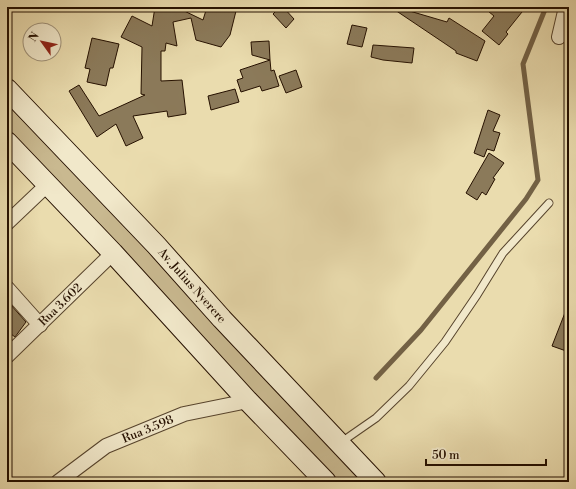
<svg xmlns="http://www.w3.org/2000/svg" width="576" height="489" font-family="'Libre Bodoni',serif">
<rect width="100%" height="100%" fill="#eadcae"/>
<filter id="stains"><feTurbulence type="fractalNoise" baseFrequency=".005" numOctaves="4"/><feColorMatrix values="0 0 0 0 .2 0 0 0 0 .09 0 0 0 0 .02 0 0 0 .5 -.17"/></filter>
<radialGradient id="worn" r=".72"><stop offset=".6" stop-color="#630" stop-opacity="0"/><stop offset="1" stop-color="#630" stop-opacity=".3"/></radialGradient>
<path fill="#c9b990" stroke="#776448" d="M7 104 165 267 370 482H339L70 201 7 132Z"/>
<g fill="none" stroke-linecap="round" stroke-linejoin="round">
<path stroke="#736145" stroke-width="5" d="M376 378 421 330 526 199 538 180 523 64 546 7"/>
</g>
<path fill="#8b7a5a" stroke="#251000" d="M155 7H176L203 20 207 7H237L230 35 221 47 196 40 191 18 173 22 177 46 166 43 165 51H161V81L182 80 186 114 168 117 167 111 133 116 143 138 126 146 116 124 97 137 69 91 79 85 99 116 145 95 141 94 142 47 121 37 132 16 152 26Z
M280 7H283L294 19 286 28 273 14Z
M396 7 447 22 449 18 485 41 477 61 456 53V51L395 10Z
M483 7H526L506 32 508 34 499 45 482 31 494 16Z
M352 25 367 28 362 47 347 44Z
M92 38 119 44 113 68H110L106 86 87 82 90 69 85 68Z
M269 41 270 60 252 55 251 42Z
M373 45 414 48 412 63 383 60 371 57Z
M270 60 271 71 274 70 279 86 262 91 260 86 241 92 237 80 243 78 240 70Z
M296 70 302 87 286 93 279 76Z
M235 89 239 102 211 110 208 96Z
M488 110 500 115 493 131 500 133 494 151 487 149 484 157 474 153Z
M489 153 504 163 493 178 495 179 486 195 482 192 477 200 466 193Z
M11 305 26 322 15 337 7 331V310Z
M568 305H569V352L552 346Z"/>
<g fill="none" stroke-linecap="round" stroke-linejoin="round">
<defs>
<path id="service" d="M340 443 376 418 409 386 445 342 477 295 503 253 549 203"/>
<g id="minor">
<path d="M559 37 566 7"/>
<path d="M7 223 47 185"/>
<path d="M7 288 40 325"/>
<path id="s1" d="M7 356 113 253"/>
<path id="s2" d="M58 482 106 446 184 414 248 401"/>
</g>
<g id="secondary">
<path id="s3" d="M7 89 156 245 222 319 376 482"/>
<path d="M7 142 113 253 248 401 326 482"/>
</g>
</defs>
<use href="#service" stroke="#56432c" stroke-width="9"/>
<use href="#minor" stroke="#56432c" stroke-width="16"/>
<use href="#secondary" stroke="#251000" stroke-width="22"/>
<use href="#service" stroke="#f1e8ca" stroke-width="7"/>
<use href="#minor" stroke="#f1e8ca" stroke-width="14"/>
<use href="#secondary" stroke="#f1e8ca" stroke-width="20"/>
</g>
<g text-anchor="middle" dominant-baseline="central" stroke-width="3" stroke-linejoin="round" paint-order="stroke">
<g font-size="12" fill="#251000" stroke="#f1e8ca">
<text stroke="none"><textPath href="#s3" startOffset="270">Av. Julius Nyerere</textPath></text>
<text stroke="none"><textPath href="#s1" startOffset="74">Rua 3.602</textPath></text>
<text stroke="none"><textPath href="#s2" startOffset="105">Rua 3.598</textPath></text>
</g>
</g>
<rect width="576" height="489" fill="none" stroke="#eadcae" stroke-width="24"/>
<rect x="8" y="8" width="560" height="473" fill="none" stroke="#251000" stroke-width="2"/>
<rect x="12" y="12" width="552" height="465" fill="none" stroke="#251000"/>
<g transform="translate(42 42) rotate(303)"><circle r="19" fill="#f1e8ca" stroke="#9f9279"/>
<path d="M0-3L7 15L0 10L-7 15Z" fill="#8f2418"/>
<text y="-6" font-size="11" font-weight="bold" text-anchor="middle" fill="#251000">N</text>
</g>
<path d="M426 459v6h120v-6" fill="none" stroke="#251000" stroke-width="2"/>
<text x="432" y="459" font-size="12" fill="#251000" stroke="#f1e8ca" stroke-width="3" paint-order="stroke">50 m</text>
<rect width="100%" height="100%" filter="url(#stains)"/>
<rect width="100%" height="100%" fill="url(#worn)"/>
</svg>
